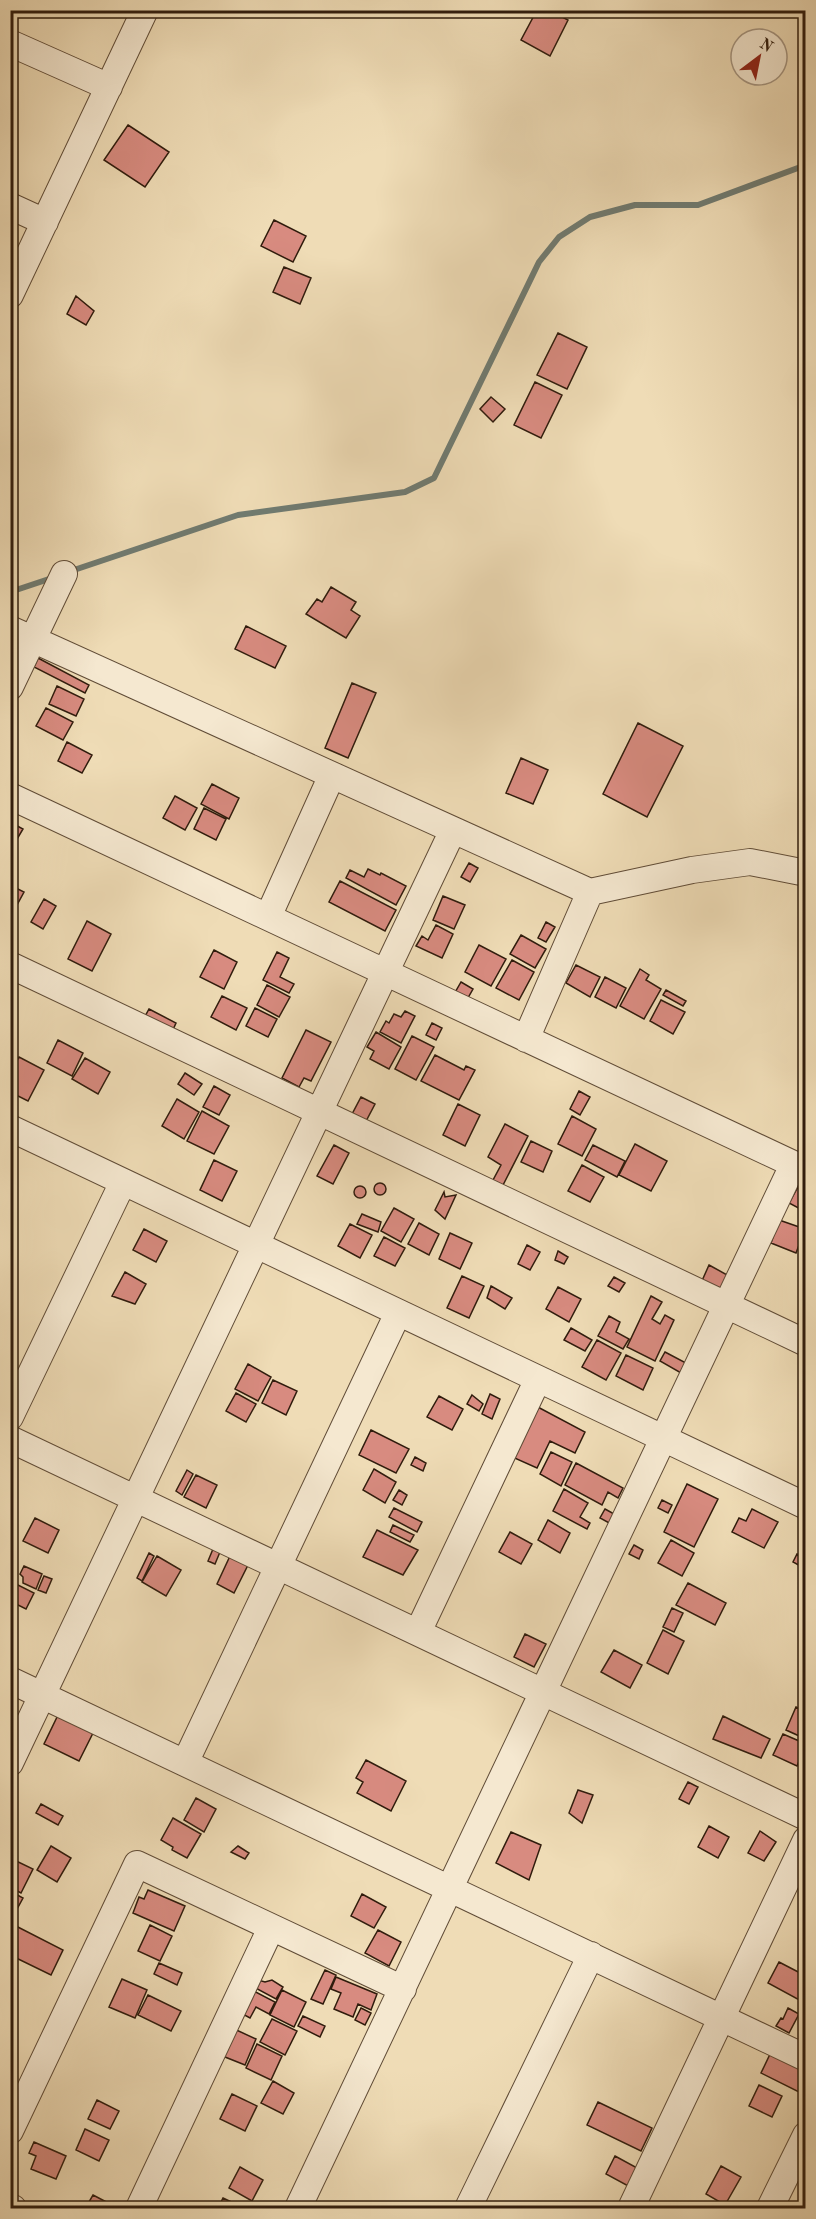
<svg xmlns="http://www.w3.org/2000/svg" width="816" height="2219" font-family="'Old Standard TT',serif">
<rect width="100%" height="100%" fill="#efdcb6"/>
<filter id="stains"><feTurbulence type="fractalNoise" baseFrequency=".00333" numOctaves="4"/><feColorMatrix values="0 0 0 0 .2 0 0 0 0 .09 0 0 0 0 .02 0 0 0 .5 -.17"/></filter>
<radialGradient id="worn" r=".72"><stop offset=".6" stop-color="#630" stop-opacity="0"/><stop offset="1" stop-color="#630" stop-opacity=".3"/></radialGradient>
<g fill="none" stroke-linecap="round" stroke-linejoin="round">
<path stroke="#707b71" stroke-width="6" d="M68 572 238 515 405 492 434 478 539 262 559 237 590 217 635 205H698L806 165
M10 592 52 578"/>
</g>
<path fill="#d88b80" stroke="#301c0d" stroke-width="1.5" d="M537 10H549L568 20 550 56 521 40Z
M128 125 169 152 145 187 104 160Z
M274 220 306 236 293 262 261 246Z
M284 267 311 278 300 304 273 292Z
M76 296 94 311 86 325 67 314Z
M558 333 587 347 567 389 537 375Z
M535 382 562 395 541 438 514 425Z
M491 397 505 409 493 422 480 409Z
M331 587 356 602 351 610 360 616 346 638 306 614 317 599 322 602Z
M246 626 286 646 275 668 235 649Z
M38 658 89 685 85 693 34 667Z
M352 683 376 693 348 758 325 748Z
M57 686 84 699 76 716 49 704Z
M46 708 73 722 63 740 36 726Z
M638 723 683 746 647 817 603 794Z
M67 742 92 755 82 773 58 761Z
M521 758 548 770 533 804 506 793Z
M212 784 239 798 229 819 201 804Z
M175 796 197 808 185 830 163 818Z
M204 808 226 819 216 840 194 829Z
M10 822 23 829 10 851Z
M469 863 478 868 470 882 461 877Z
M368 869 380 875 381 873 406 886 396 905 346 878 350 870 364 877Z
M340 881 396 910 385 931 329 902Z
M10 885 24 892 11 916 10 915Z
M443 896 465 905 454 929 433 920Z
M44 899 56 906 43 929 31 922Z
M87 921 111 934 92 971 68 959Z
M546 922 555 927 546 942 538 938Z
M436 925 453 934 442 958 416 946 422 936 428 940Z
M521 935 546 949 535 968 510 954Z
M479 945 506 959 491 986 465 972Z
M214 950 237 962 224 989 200 977Z
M277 952 289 958 280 977 294 984 289 993 263 980Z
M512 960 534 972 519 1000 496 988Z
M576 965 600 977 590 997 566 983Z
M640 969 649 975 646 980 661 989 644 1019 620 1006Z
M605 977 626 988 616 1008 595 997Z
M461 982 473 989 465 1003 453 996Z
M267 985 290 997 279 1017 257 1005Z
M666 990 686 1001 683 1006 663 995Z
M222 996 247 1008 236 1030 211 1017Z
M661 1000 685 1012 673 1034 650 1021Z
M255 1008 277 1019 268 1037 246 1026Z
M149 1009 176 1023 171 1034 143 1020Z
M405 1011 415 1016 401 1043 380 1032 386 1021 389 1023 394 1014 401 1017Z
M432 1023 442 1028 436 1040 426 1035Z
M306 1030 331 1042 311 1081 304 1078 299 1087 282 1078Z
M376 1032 401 1047 389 1069 370 1059 374 1051 367 1047Z
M412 1036 434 1047 416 1080 395 1069Z
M58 1040 83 1053 72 1076 47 1063Z
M435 1055 464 1070 466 1066 475 1070 459 1100 421 1081Z
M19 1057 44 1070 28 1101 10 1092V1074Z
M85 1058 110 1072 98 1094 72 1079Z
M185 1073 202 1084 194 1095 178 1084Z
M214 1086 230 1095 219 1115 203 1107Z
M579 1091 590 1097 580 1115 570 1109Z
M361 1097 375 1104 364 1125 350 1118Z
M177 1099 199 1112 184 1139 162 1126Z
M458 1104 480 1115 465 1146 443 1135Z
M202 1111 229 1126 214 1154 187 1141Z
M572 1116 596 1129 582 1156 558 1144Z
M505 1124 528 1136 502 1187 492 1182 501 1165 488 1157Z
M531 1141 552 1151 543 1172 521 1162Z
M635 1144 667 1161 651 1191 619 1175Z
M334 1145 349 1153 333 1184 317 1176Z
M593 1145 625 1161 617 1177 585 1160Z
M214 1160 237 1171 222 1201 200 1190Z
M582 1165 604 1177 590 1202 568 1191Z
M374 1189a6 6 0 1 1 12 0a6 6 0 1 1-12 0Z
M354 1192a6 6 0 1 1 12 0a6 6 0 1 1-12 0Z
M798 1187 806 1191V1212L789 1203Z
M444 1192 445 1197 456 1195 445 1219 435 1210Z
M394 1208 414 1219 401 1242 381 1231Z
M362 1214 381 1222 378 1232 357 1224Z
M779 1220 805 1229 796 1253 771 1243Z
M419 1223 439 1234 429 1255 408 1244Z
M350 1224 372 1235 360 1258 338 1246Z
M144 1229 167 1241 156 1262 133 1250Z
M450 1233 472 1243 460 1269 439 1259Z
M384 1237 405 1248 395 1266 374 1256Z
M527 1245 540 1252 530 1270 518 1264Z
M558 1251 568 1257 564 1264 555 1260Z
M709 1265 729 1276 720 1294 701 1283Z
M125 1272 146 1284 135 1304 112 1296Z
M462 1276 484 1286 469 1318 447 1308Z
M614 1277 625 1283 619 1292 608 1286Z
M491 1286 512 1298 505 1309 487 1298Z
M558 1287 581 1299 569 1322 546 1309Z
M651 1296 662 1302 652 1319 660 1324 665 1315 674 1320 655 1361 627 1347Z
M609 1316 620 1322 616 1332 629 1339 623 1349 598 1336Z
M571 1328 592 1340 585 1351 564 1340Z
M597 1340 621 1353 606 1380 582 1367Z
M665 1352 686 1363 681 1373 660 1361Z
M626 1355 653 1368 643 1390 616 1376Z
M248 1364 271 1377 258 1401 235 1389Z
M273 1380 297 1391 286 1415 262 1403Z
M236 1393 256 1404 246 1422 226 1411Z
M490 1394 500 1399 492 1419 482 1414Z
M472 1395 483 1404 479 1411 467 1404Z
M439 1396 463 1409 452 1430 427 1417Z
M534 1405 585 1432 575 1453 550 1441 537 1468 510 1456Z
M371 1430 409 1449 396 1473 359 1455Z
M551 1452 572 1462 561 1486 540 1474Z
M415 1457 426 1463 423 1471 411 1465Z
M576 1463 623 1488 618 1498 608 1492 602 1505 565 1485Z
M374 1469 396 1482 385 1503 363 1490Z
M187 1470 193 1474 182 1495 176 1491Z
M196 1475 217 1485 206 1508 184 1497Z
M687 1484 718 1499 694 1547 664 1532Z
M564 1489 588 1503 580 1517 590 1523 587 1529 553 1511Z
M399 1490 407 1495 402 1505 393 1500Z
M662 1500 672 1505 668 1513 658 1508Z
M394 1508 422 1522 417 1532 389 1517Z
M605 1509 616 1515 611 1524 600 1518Z
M752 1509 778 1522 764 1548 732 1532 739 1518 746 1521Z
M35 1518 59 1530 48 1553 23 1541Z
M548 1520 570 1533 560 1553 538 1540Z
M393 1525 414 1535 410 1542 390 1532Z
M377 1530 418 1550 403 1575 363 1557Z
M510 1532 532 1544 521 1564 499 1552Z
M671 1540 694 1553 682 1576 658 1563Z
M634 1545 643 1550 639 1559 629 1554Z
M213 1549 220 1552 215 1564 208 1561Z
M149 1553 154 1556 142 1581 137 1578Z
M797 1554 806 1558 804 1568 793 1562Z
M157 1556 181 1570 166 1596 142 1582Z
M230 1556 248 1565 234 1593 217 1584Z
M24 1566 42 1574 36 1589 23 1583V1577L20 1574Z
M44 1576 52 1579 46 1593 38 1590Z
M10 1581 34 1593 26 1609 10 1601Z
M688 1583 726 1603 715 1625 676 1605Z
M672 1608 683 1613 674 1632 663 1627Z
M663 1630 684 1641 668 1674 647 1663Z
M525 1634 546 1644 534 1667 514 1657Z
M614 1650 642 1665 630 1688 601 1672Z
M796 1707 806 1711V1739L786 1730Z
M59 1713 94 1731 79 1761 44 1744Z
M723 1716 770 1739 761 1758 713 1739Z
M783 1734 806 1744 797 1766 773 1755Z
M366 1760 406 1781 391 1811 357 1793 363 1782 356 1778Z
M688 1782 698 1787 689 1804 679 1799Z
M578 1790 593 1795 582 1823 569 1813Z
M196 1798 216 1809 204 1832 184 1820Z
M41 1804 63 1816 58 1825 36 1813Z
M173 1818 201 1834 187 1858 172 1850 173 1847 161 1840Z
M709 1826 729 1837 718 1858 698 1847Z
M760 1831 776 1842 764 1861 748 1853Z
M511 1832 541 1845 529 1880 496 1863Z
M51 1846 71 1858 57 1882 37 1870Z
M238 1846 249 1853 245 1859 231 1852Z
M10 1858 33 1869 21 1893 10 1887Z
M148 1890 185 1906 174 1931 133 1913 139 1897 144 1899Z
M10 1891 23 1898 10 1922Z
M362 1894 386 1907 374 1928 351 1916Z
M12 1924 63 1950 51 1975 10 1955Z
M150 1925 172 1936 160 1961 138 1951Z
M378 1930 401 1942 389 1966 365 1953Z
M779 1962 806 1976V1996L803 2002 768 1983Z
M159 1963 182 1973 177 1985 154 1974Z
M325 1970 336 1975 323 2004 311 1999Z
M336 1977 377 1994 371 2010 358 2004 353 2017 334 2009 341 1993 331 1989Z
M122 1979 147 1990 135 2018 109 2007Z
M254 1979 265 1982 272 1980 283 1987 276 1999 252 1986Z
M248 1988 275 2002 269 2014 256 2007 250 2018 237 2011Z
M282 1990 306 2002 294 2027 270 2015Z
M148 1995 181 2011 171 2031 138 2015Z
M361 2008 371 2013 365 2025 355 2020Z
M788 2008 799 2014 789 2033 776 2026 781 2018 783 2019Z
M303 2016 325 2026 320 2037 298 2026Z
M272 2019 297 2031 285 2055 260 2042Z
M232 2028 256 2039 245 2065 220 2055Z
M257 2044 282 2056 271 2080 246 2068Z
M772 2050 806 2067V2088L803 2094 761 2073Z
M273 2081 294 2093 283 2114 261 2103Z
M759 2085 782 2096 772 2117 749 2106Z
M232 2094 257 2106 245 2131 220 2119Z
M97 2100 119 2111 110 2129 88 2119Z
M598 2102 652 2128 641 2151 587 2125Z
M85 2129 109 2140 99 2161 76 2150Z
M34 2142 66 2156 56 2179 31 2169 36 2156 29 2153Z
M615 2156 639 2169 630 2187 606 2174Z
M721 2166 741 2177 725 2205 706 2194Z
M240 2167 263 2180 252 2201 229 2188Z
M93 2195 116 2207V2208L86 2207Z
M223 2198 244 2208H218Z"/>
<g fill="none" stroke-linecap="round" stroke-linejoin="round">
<defs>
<path id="minor" d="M10 43 109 87
M10 206 45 222
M10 295 145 10
M10 629 590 892 692 870 750 862 806 873
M10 687 64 574
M10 796 806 1170
M268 917 332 775
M10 965 806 1343
M526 1039 590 892
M10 1128 806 1506
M10 1417 123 1182
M10 1439 806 1817
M418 1632 538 1379
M10 1680 806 2058
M10 1763 453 830
M185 1763 398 1313
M10 2131 137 1864 403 1989
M10 2207 13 2208
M139 2208 271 1928
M298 2208 793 1165
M468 2208 591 1955
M631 2208 806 1840
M770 2208 806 2135"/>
</defs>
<use href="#minor" stroke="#604c37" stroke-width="28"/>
<use href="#minor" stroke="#f5e8d0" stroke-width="26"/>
</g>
<rect width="816" height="2219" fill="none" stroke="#efdcb6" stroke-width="36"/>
<rect x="12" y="12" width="792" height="2195" fill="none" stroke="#301c0d" stroke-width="3"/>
<rect x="18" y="18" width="780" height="2183" fill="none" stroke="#301c0d" stroke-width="1.5"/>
<g transform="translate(759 57) rotate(32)"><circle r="28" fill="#f5e8d0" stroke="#a69682" stroke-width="1.5"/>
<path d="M0-4.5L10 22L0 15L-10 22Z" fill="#8f2418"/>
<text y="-9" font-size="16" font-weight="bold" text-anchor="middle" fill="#301c0d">N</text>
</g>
<rect width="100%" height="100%" filter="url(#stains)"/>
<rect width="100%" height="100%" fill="url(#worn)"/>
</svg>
